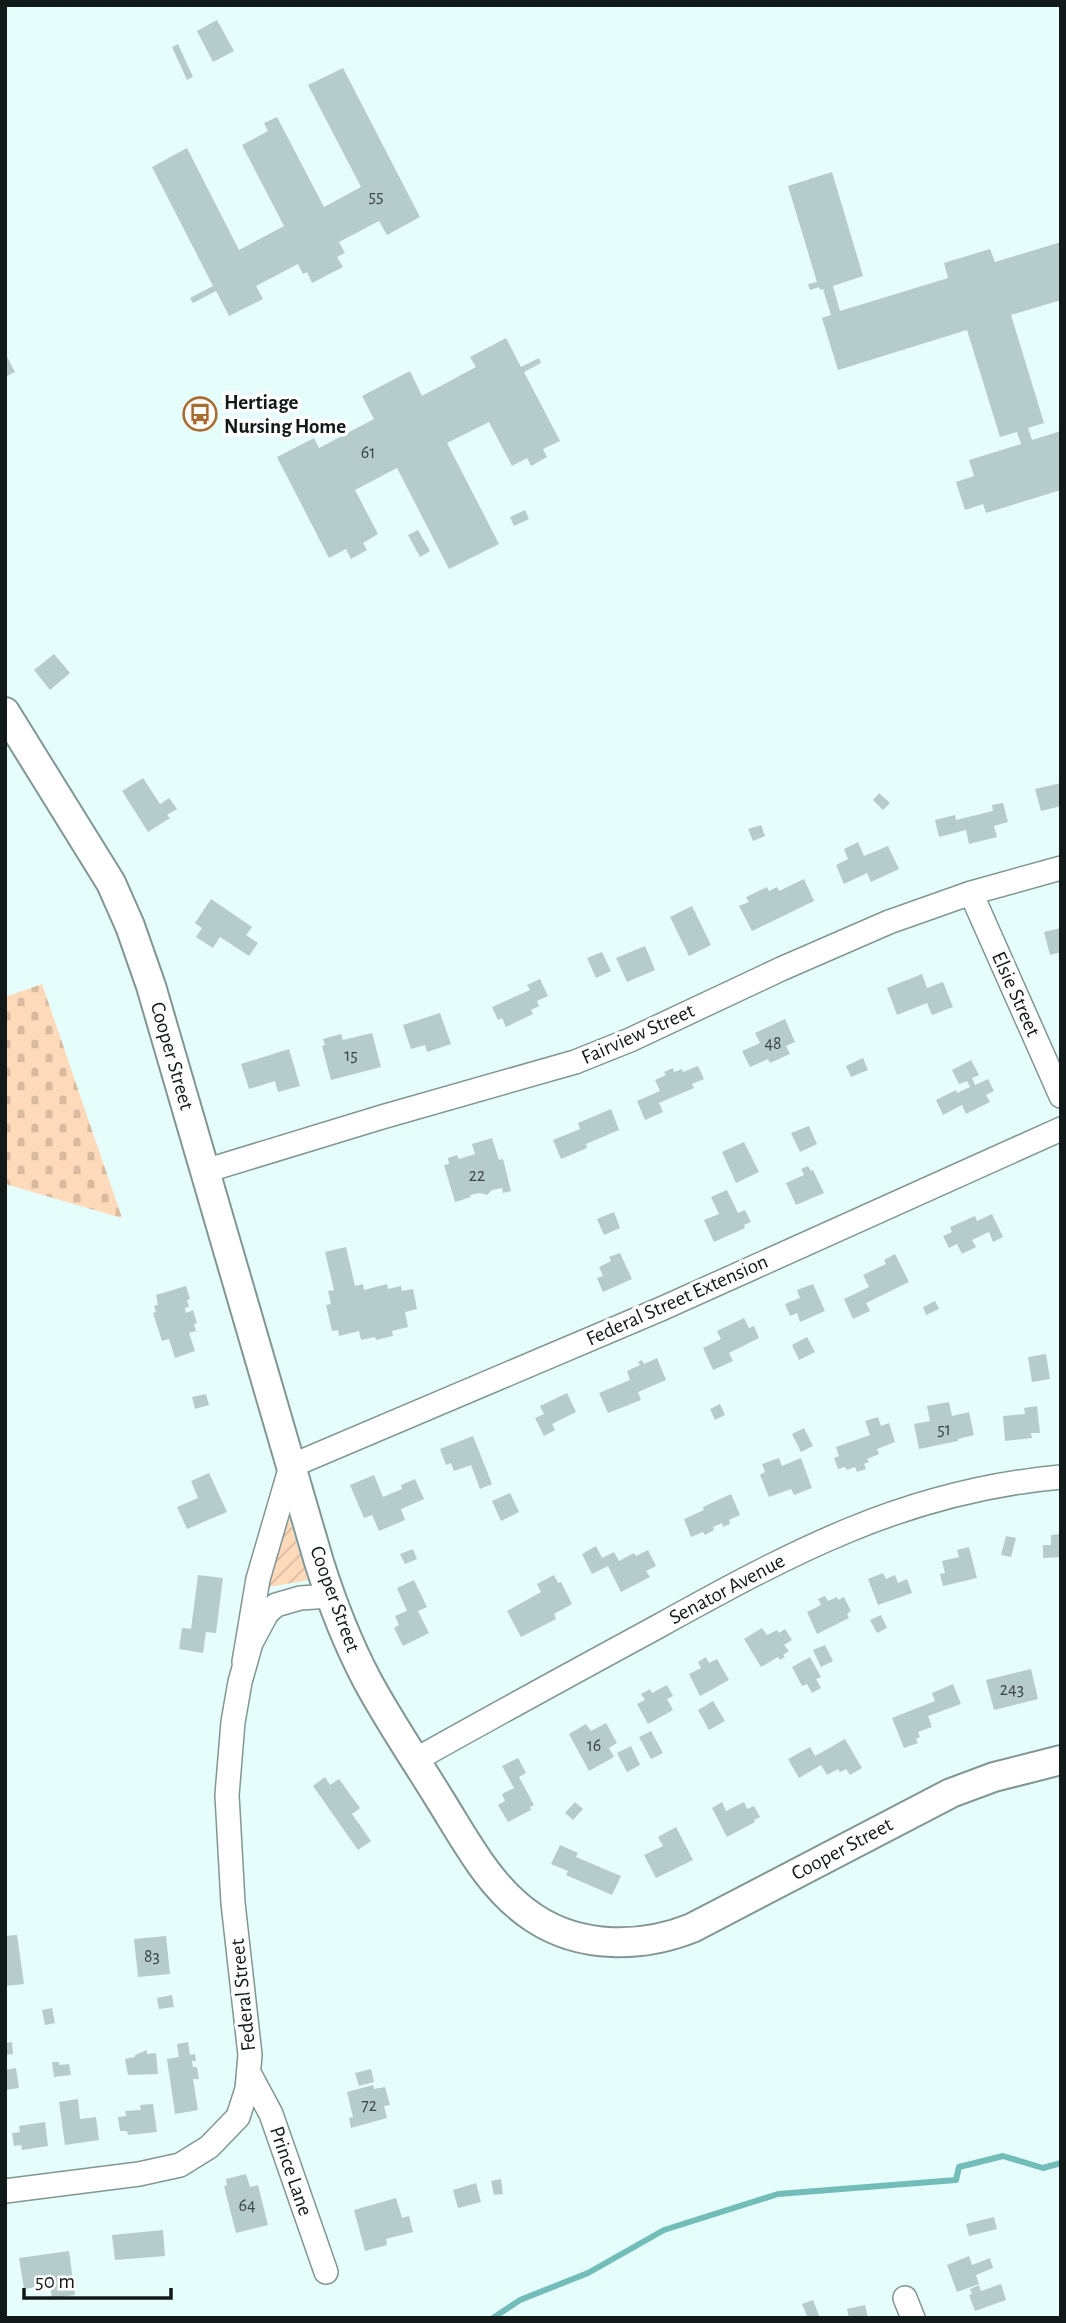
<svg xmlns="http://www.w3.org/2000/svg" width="1066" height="2323" font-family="'Alegreya Sans',sans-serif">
<defs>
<pattern id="cemetery-stones" width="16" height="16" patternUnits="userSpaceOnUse" patternTransform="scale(1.75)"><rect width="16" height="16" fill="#fed9ba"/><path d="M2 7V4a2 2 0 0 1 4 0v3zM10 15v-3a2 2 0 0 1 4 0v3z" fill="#d9ba9f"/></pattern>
<pattern id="garden-furrows" width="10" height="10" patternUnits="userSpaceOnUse" patternTransform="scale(1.75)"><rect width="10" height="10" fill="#fed9ba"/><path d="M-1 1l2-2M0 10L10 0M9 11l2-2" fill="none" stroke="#d9ba9f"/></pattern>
</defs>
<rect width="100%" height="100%" fill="#e5fdfb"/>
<path fill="url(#cemetery-stones)" d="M42 984 122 1218 5 1184V997Z"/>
<path fill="url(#garden-furrows)" d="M287 1512 308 1580 269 1587Z"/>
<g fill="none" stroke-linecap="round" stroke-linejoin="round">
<path stroke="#72bdb9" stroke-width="6" d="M493 2318 520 2300 588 2273 664 2230 778 2194 956 2180 959 2167 1003 2156 1043 2168 1061 2163"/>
</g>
<path fill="#b5ccca" d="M217 20 234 51 213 62 197 31Z
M178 44 193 77 187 80 172 47Z
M343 68 420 217 387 235 379 221 339 242 345 253 337 257 343 267 312 283 307 272 303 274 298 264 256 286 263 299 229 316 216 291 193 303 190 298 213 286 152 167 187 148 239 250 284 226 242 145 268 131 264 123 277 117 324 207 361 187 308 85Z
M832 172 863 276 833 286 840 311 948 278 944 263 990 249 995 262 1061 242V300L1011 315 1044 423 1028 428 1032 440 1061 431V490L986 513 983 504 965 510 956 482 974 476 969 460 1021 444 1017 432 1000 437 967 330 838 370 822 318 831 315 823 289 820 290 819 287 810 290 808 284 817 282 788 186Z
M506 338 521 367 539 358 541 363 524 372 560 441 543 449 547 457 531 466 527 458 512 466 489 422 447 443 499 544 449 569 397 468 355 490 378 534 363 543 367 550 351 559 346 549 329 558 277 457 314 438 319 448 374 419 362 396 410 371 422 396 476 367 470 357Z
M5 353 15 372 5 377Z
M525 510 529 519 514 526 510 517Z
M418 530 430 551 420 557 408 535Z
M54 654 70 673 50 690 34 670Z
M143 778 160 804 169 798 177 809 167 815 170 818 148 832 122 791Z
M1061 783V806L1041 811 1035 789Z
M879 793 890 803 883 810 873 800Z
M1003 803 1008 822 994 826 997 837 969 844 966 830 939 837 935 820 955 815 956 820 993 811 992 805Z
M761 825 765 836 753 841 748 829Z
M858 842 864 856 888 846 899 869 871 882 867 873 844 884 836 865 848 859 844 849Z
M804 879 814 901 752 931 739 906 749 902 746 897 767 887 769 891 777 887 779 891Z
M211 899 252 927 246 935 258 943 249 956 220 937 213 948 196 937 202 928 195 923Z
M692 906 711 945 689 956 670 917Z
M1061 928V952L1050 955 1044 932Z
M645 946 655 970 627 982 616 958Z
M602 952 611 971 596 978 587 958Z
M922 974 927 988 943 982 953 1007 932 1015 927 1003 897 1015 887 988Z
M540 979 548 996 537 1001 539 1006 531 1010 533 1014 506 1027 502 1018 498 1020 492 1007 530 990 527 985Z
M440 1013 451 1044 427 1052 425 1045 411 1049 403 1025Z
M785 1019 795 1042 786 1046 790 1054 770 1063 768 1059 750 1067 742 1051 760 1043 755 1033Z
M372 1033 381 1067 331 1080 322 1046 325 1045 323 1039 341 1034 343 1040Z
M289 1049 300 1086 278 1092 275 1081 249 1089 241 1064Z
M863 1058 868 1070 851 1077 846 1066Z
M971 1060 979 1075 972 1078 975 1085 988 1079 994 1091 986 1095 990 1102 966 1114 962 1105 943 1115 936 1100 956 1090 957 1093 970 1087 967 1081 959 1084 952 1070Z
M698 1066 704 1079 692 1084 694 1088 659 1103 663 1112 645 1120 637 1101 660 1091 655 1080 666 1075 664 1072 673 1068 674 1072 682 1069 683 1072Z
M611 1109 619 1130 586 1144 587 1148 561 1159 553 1140 580 1129 578 1123Z
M809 1126 817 1144 800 1152 791 1133Z
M492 1138 499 1160 503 1159 511 1191 503 1193 502 1188 492 1190 487 1195 480 1193 470 1195 471 1197 455 1202 444 1165 449 1164 448 1158 457 1155 459 1159 475 1154 472 1144Z
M744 1142 759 1172 736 1183 722 1152Z
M808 1166 811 1171 813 1170 824 1193 796 1205 786 1183 804 1175 801 1169Z
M727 1190 738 1213 745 1210 751 1222 744 1225 745 1228 714 1242 704 1220 719 1214 711 1197Z
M614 1212 620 1228 604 1235 597 1219Z
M992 1214 1003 1237 993 1242 989 1232 972 1240 976 1247 962 1254 957 1244 949 1248 943 1236 952 1232 950 1227 975 1216 977 1221Z
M346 1247 355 1286 363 1284 364 1290 387 1284 388 1289 401 1286 402 1291 413 1289 417 1309 405 1312 408 1327 392 1331 393 1336 376 1340 375 1337 361 1340 359 1331 339 1336 338 1330 332 1331 326 1305 331 1304 328 1291 334 1290 325 1252Z
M620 1253 632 1279 603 1292 597 1278 603 1276 599 1267 611 1261 609 1257Z
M895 1254 909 1282 866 1303 870 1311 853 1319 844 1299 869 1287 863 1275 886 1264 884 1260Z
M813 1284 825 1311 800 1322 797 1313 790 1316 785 1304 800 1298 797 1290Z
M186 1286 190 1299 187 1300 189 1307 185 1308 186 1313 193 1310 197 1323 194 1324 196 1331 189 1333 195 1351 175 1358 169 1339 162 1341 153 1313 156 1312 154 1306 158 1305 156 1295Z
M935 1301 939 1309 926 1315 923 1307Z
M744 1318 749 1328 754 1326 759 1338 729 1353 733 1361 713 1370 703 1348 721 1339 717 1331Z
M807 1337 815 1352 799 1360 792 1345Z
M1046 1354 1050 1379 1032 1382 1028 1357Z
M657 1358 666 1380 638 1392 641 1400 608 1413 599 1393 630 1380 627 1371 640 1365 638 1362 642 1360 644 1364Z
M567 1393 576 1412 552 1424 555 1430 544 1436 535 1418 544 1414 540 1406Z
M206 1394 209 1405 195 1409 192 1397Z
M949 1402 952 1416 969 1412 974 1435 958 1439V1441L919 1449 914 1424 930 1421 927 1406Z
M720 1404 725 1415 715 1420 710 1409Z
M1037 1406 1040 1433H1031L1032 1438 1005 1441 1003 1416 1025 1414 1024 1408Z
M878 1417 881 1426 889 1423 895 1442 877 1449 879 1454 867 1459 869 1462 864 1464 866 1469 857 1472 855 1467 847 1470 845 1467 838 1469 834 1458 839 1456 836 1447 870 1435 865 1421Z
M804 1428 813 1446 801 1452 792 1434Z
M473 1436 492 1484 480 1489 471 1465 454 1471 451 1463 446 1465 440 1449Z
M779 1458 782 1466 801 1458 812 1488 794 1495 791 1489 769 1497 760 1475 765 1472 762 1464Z
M209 1473 227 1512 187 1529 177 1507 198 1498 191 1481Z
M374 1475 383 1497 402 1489 401 1485 415 1479 424 1499 401 1509 405 1520 379 1531 372 1515 364 1518 350 1485Z
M510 1493 519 1512 501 1521 492 1501Z
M731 1494 740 1515 729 1520 730 1524 723 1527 722 1523 713 1527 714 1530 705 1535 703 1532 691 1537 684 1519 704 1510 703 1507Z
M1061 1534V1557L1043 1558V1545H1051V1535Z
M1006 1536 1016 1538 1011 1557 1001 1555Z
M596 1546 602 1558 614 1552 619 1561 634 1553 636 1556 648 1550 656 1566 646 1571 650 1577 621 1592 608 1566 592 1574 582 1554Z
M969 1547 977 1578 943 1586 940 1574 945 1573 942 1561 959 1557 957 1550Z
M413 1549 417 1559 405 1564 400 1554Z
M883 1573 886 1579 895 1575 898 1583 907 1579 912 1593 878 1605 868 1579Z
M198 1575 223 1578 216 1633 206 1632 203 1653 179 1649 182 1628 191 1629Z
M554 1575 558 1583 561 1582 572 1604 554 1614 556 1619 521 1637 507 1611 541 1592 537 1584Z
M414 1580 427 1607 418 1611 429 1633 403 1646 394 1628 399 1625 395 1616 407 1611 397 1588Z
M825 1596 828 1601 837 1597 838 1600 844 1597 851 1611 847 1614 849 1618 817 1634 807 1612 821 1605 818 1599Z
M881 1615 887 1628 877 1633 870 1620Z
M762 1628 767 1635 777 1630 779 1633 785 1629 792 1640 784 1645 789 1651 783 1655 785 1657 780 1660 778 1657 761 1667 744 1639Z
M825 1645 833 1661 821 1667 813 1650Z
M706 1657 709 1663 717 1659 729 1680 700 1696 689 1674 701 1668 698 1662Z
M810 1657 821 1677 816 1679 821 1688 812 1693 807 1684 802 1686 792 1667Z
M1031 1669 1038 1699 994 1710 986 1680Z
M953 1684 961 1704 928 1716 932 1727 918 1732 920 1737 916 1739 918 1743 904 1748 892 1718 935 1701 932 1693Z
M667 1685 673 1696 667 1699 673 1710 648 1724 637 1704 645 1700 641 1694 650 1689 652 1693Z
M713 1701 725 1721 709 1730 698 1710Z
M606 1723 617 1743 609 1748 614 1757 589 1771 569 1734 586 1724 591 1731Z
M651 1731 663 1753 651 1759 639 1737Z
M845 1739 862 1768 850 1775 846 1769 840 1772 838 1769 827 1775 821 1765 799 1778 788 1759 810 1747 815 1756Z
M631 1746 640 1765 627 1772 617 1753Z
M518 1758 526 1773 519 1777 534 1805 530 1807 531 1810 508 1822 498 1805 505 1801 502 1794 514 1788 502 1766Z
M325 1777 330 1785 339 1779 360 1808 352 1814 371 1841 358 1850 313 1786Z
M575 1802 583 1809 573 1820 565 1813Z
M722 1802 726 1811 744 1802 747 1809 754 1806 760 1817 754 1820 755 1822 727 1837 712 1808Z
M676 1827 693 1860 656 1878 644 1855 663 1846 658 1837Z
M560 1845 578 1853 576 1857 621 1876 612 1895 566 1875 568 1871 551 1864Z
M17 1935 24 1984 5 1986V1936Z
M166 1936 170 1974 138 1977 134 1939Z
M172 1995 174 2007 159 2009 157 1998Z
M52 2008 55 2023 45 2025 42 2010Z
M12 2042 13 2054 5 2055V2043Z
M188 2042 190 2055 195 2054 196 2061H192L193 2067H197L199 2079H193L198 2110 175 2114 167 2059 179 2057 177 2044Z
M147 2050V2054L156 2053 158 2074 128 2075 125 2059 135 2057V2055Z
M52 2062H59V2065L69 2064 71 2075 54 2077Z
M16 2068 19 2088 5 2090V2070Z
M371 2069 374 2082 359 2086 355 2073Z
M373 2085 374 2089 385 2087 390 2105 384 2106 387 2118 351 2128 349 2118 353 2117 347 2092Z
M78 2099 80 2119 96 2117 99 2140 65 2145 59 2102Z
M153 2104 157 2132 128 2135 127 2131H120L118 2117 126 2116 125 2111 141 2110 140 2105Z
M45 2122 48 2146 22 2150 21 2145 14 2146 12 2133 20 2132 19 2126Z
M246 2174 250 2187 258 2185 268 2225 236 2233 224 2186 227 2185 226 2179Z
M501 2179 503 2194 494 2195 491 2181Z
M476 2183 481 2202 458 2208 453 2190Z
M396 2198 402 2218 409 2216 413 2232 386 2239 387 2245 365 2251 354 2210Z
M994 2217 997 2229 969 2236 966 2224Z
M163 2230 165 2256 115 2260 112 2235Z
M69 2251 75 2295 52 2298 50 2285 24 2289 19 2258Z
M969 2256 972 2265 990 2258 993 2268 976 2275 979 2284 957 2292 947 2265Z
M1001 2284 1006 2300 975 2311 969 2295 972 2294 970 2289 979 2285 981 2291Z
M813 2300 820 2318H808L802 2304Z
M865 2305 868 2318H849L847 2309Z"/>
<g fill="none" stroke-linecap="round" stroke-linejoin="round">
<defs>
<path id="minor" d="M971 893 1061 1096
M205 1171 382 1117 575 1062 630 1040 781 969 889 922 971 893 1061 868
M244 1662 258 1579 291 1466 661 1309 1061 1129
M415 1760C495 1715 576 1671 657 1627 791 1553 904 1491 1061 1477
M249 2073 271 2114 326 2272
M5 2191 139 2174 180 2165 209 2147 238 2117 247 2089 250 2055 233 1903 227 1795 233 1722 240 1682 251 1643 267 1613 276 1605 300 1598 330 1596
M905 2298 913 2318"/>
<path id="tertiary" d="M5 712 111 883 130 926 151 986 319 1562C332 1603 347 1642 367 1680 389 1721 415 1759 439 1798 466 1841 490 1889 534 1918 581 1949 642 1948 692 1928L951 1793 994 1777 1061 1760"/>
</defs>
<use href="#minor" stroke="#819695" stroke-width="26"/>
<use href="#tertiary" stroke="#819695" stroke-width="32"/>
<use href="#minor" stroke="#fff" stroke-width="23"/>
<use href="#tertiary" stroke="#fff" stroke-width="28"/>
</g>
<defs>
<symbol id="bus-ring" viewBox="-11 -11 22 22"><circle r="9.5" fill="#fff" stroke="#aa6d31" stroke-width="1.5"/><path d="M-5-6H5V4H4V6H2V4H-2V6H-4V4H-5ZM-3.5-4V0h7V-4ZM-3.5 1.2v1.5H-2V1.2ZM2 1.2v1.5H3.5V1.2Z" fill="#aa6d31"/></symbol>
</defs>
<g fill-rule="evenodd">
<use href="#bus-ring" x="181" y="395" width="38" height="38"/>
</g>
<g text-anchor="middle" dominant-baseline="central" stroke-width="7" stroke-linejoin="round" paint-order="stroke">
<g font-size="18" fill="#3b4645">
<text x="376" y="197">55</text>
<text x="368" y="453">61</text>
<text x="773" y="1044">48</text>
<text x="351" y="1056">15</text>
<text x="477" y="1176">22</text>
<text x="944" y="1430">51</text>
<text x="1012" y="1690">243</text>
<text x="594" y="1746">16</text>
<text x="152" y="1957">83</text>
<text x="369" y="2106">72</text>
<text x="247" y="2206">64</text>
</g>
<g font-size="21" font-weight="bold" fill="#121a19" stroke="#fff" text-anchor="start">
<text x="224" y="402">Hertiage<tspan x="224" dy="24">Nursing Home</tspan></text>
</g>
<g font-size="21" fill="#121a19" stroke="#fff">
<text transform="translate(1016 994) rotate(66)">Elsie Street</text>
<text transform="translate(638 1034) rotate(-24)">Fairview Street</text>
<text transform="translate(172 1056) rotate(74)">Cooper Street</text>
<text transform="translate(677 1300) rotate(-24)">Federal Street Extension</text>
<text transform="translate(727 1589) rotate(-28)">Senator Avenue</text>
<text transform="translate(335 1599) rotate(70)">Cooper Street</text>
<text transform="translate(842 1849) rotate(-28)">Cooper Street</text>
<text transform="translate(243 1995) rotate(-96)">Federal Street</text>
<text transform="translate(291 2171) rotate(71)">Prince Lane</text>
</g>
</g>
<rect width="1066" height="2323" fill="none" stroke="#121a19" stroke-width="14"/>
<path d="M24 2288v10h147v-10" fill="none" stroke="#121a19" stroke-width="3.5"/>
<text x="35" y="2288" font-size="21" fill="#121a19" stroke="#ffffff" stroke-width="5" paint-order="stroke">50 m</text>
</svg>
